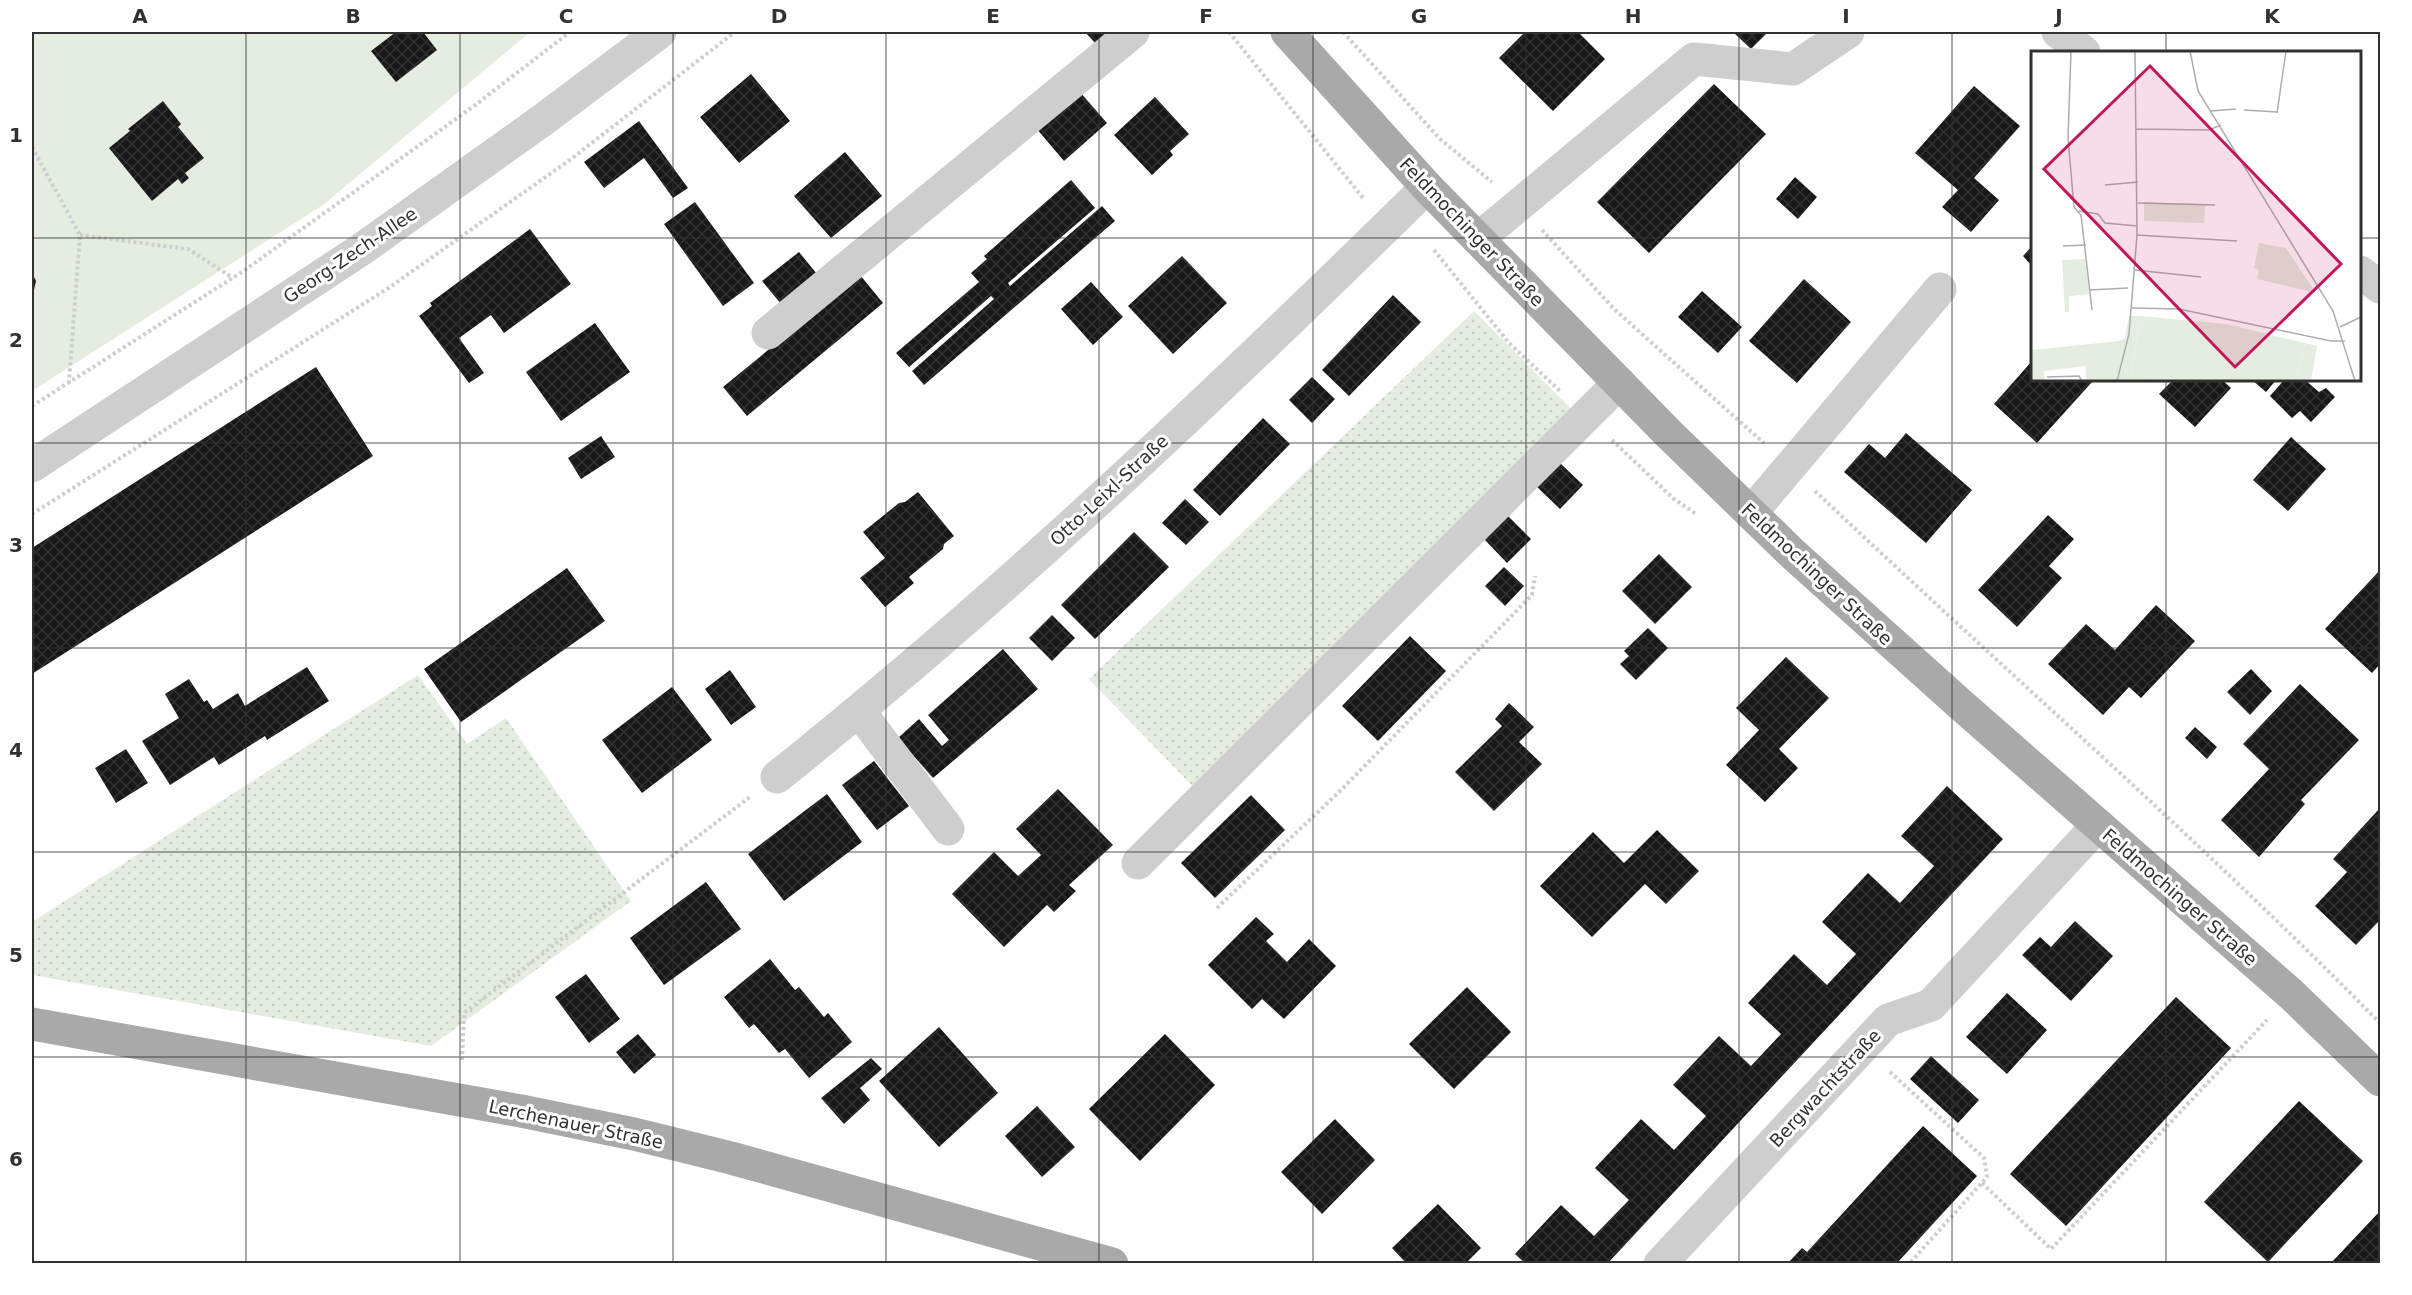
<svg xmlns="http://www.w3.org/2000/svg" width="2412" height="1295" font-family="'DejaVu Sans',sans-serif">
<defs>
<pattern id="grass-dots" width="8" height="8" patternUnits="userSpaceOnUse" patternTransform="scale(1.5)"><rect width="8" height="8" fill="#e4ede0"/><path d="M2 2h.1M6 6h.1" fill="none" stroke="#c4ccc1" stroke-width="1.8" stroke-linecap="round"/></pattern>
<pattern id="building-cross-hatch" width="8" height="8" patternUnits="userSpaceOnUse" patternTransform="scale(1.5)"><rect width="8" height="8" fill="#181818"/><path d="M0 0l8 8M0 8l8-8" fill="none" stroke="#313131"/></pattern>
</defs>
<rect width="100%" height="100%" fill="#fff"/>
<path fill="url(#grass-dots)" d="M1474 311 1592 430 1208 802 1089 679Z
M418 675 467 744 506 718 631 901 431 1046 32 975V922Z"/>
<path fill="#e4ede0" d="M32 32H530L323 205 32 391Z"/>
<path fill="url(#building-cross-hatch)" d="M396 32H423L437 50 396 82 371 51Z
M1085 32H1113L1097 45Z
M1525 32H1578L1605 59 1553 111 1499 58Z
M1733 32H1768L1751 49Z
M751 74 790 121 739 163 700 117Z
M1714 84 1766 134 1649 253 1597 202Z
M1974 86 2020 126 1974 178 1999 200 1971 232 1942 207 1958 190 1915 153Z
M1079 91 1107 123 1064 161 1036 128Z
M1155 97 1189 134 1170 151 1173 155 1152 175 1114 135Z
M163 101 181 124 178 127 204 158 185 173 189 178 182 184 178 179 152 201 109 148 130 131 128 129Z
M639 121 688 188 673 198 644 158 604 188 584 162Z
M845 152 882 196 831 238 794 196Z
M1795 177 1817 197 1798 219 1776 199Z
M1071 180 1095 208 1008 283 1010 286 1102 206 1115 221 924 385 912 371 994 299 991 296 909 367 896 353 979 282 971 273 987 259 984 256Z
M695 202 754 283 723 306 664 224Z
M530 229 571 284 504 333 491 315 459 338 484 373 469 383 419 316 432 306 430 303Z
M2032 246V266L2023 256Z
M799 252 817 274 781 304 762 281Z
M1182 256 1227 303 1173 354 1128 306Z
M32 273 36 281 32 299Z
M860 275 883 303 747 416 723 387Z
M1804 279 1851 322 1797 383 1749 341Z
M1091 282 1123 317 1093 345 1061 309Z
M1702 291 1742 327 1718 353 1678 317Z
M1393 295 1421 322 1349 396 1322 370Z
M595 323 630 372 561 421 526 372Z
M2032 361V380H2089L2092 382 2037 443 1994 404Z
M316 367 373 456 32 674V548Z
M1312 377 1335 399 1312 423 1289 400Z
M2173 380H2222L2231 388 2195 427 2159 394Z
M2252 380H2276L2266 392Z
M2284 380H2305L2319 392 2326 388 2335 397 2311 422 2300 411 2292 418 2270 396Z
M1263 418 1290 444 1220 516 1193 490Z
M1906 433 1972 490 1926 543 1844 472 1869 444 1885 458Z
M601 436 615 457 581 479 568 458Z
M2291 437 2326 469 2288 511 2253 480Z
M1560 463 1583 485 1560 509 1536 486Z
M918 492 954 536 944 544 943 549 909 577 914 583 885 607 860 578 885 558 863 532 899 503 905 502Z
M1185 499 1209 522 1186 545 1162 523Z
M1507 515 1531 539 1507 563 1483 538Z
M2048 515 2074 539 2049 566 2062 578 2017 627 1978 590Z
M1134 532 1169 567 1095 639 1061 605Z
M1659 554 1692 587 1655 624 1622 591Z
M1504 567 1524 586 1505 606 1485 586Z
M567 568 605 621 461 722 424 669Z
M2380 570V664L2372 673 2325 629Z
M2156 605 2195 641 2141 698 2129 687 2103 715 2048 664 2086 624 2115 650Z
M1052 615 1075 638 1052 661 1029 638Z
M1648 628 1668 648 1636 680 1620 664 1629 656 1624 651Z
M1410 636 1446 671 1378 741 1342 706Z
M1003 649 1038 689 933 778 898 738 919 719 942 746 949 740 928 715Z
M1786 657 1829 698 1779 749 1798 768 1765 802 1726 765 1759 730 1736 708Z
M307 667 329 701 267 740 265 736 219 765 214 757 170 785 142 741 179 718 165 694 189 679 204 702 207 700 213 709 238 693 245 706Z
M2251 669 2272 691 2250 715 2227 692Z
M730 670 756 707 731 725 705 689Z
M2300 684 2359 740 2301 800 2305 804 2259 857 2221 820 2269 769 2243 744Z
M672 687 712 740 642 793 602 740Z
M1509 703 1534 727 1519 742 1542 764 1494 811 1455 772 1502 726 1495 719Z
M2195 727 2217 747 2207 759 2185 738Z
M126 749 148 783 116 803 95 768Z
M874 761 909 806 877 830 842 785Z
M1947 786 2003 839 1608 1263H1525L1515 1254 1561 1205 1594 1236 1629 1200 1595 1168 1641 1119 1674 1150 1706 1116 1673 1085 1719 1036 1751 1066 1781 1034 1748 1003 1794 954 1827 985 1856 954 1822 922 1868 873 1900 903 1934 866 1901 836Z
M1058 789 1113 845 1069 885 1076 891 1054 912 1047 905 1004 947 952 894 994 852 1018 876 1041 855 1016 829Z
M827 794 862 842 784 901 748 854Z
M1251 795 1285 830 1215 898 1181 863Z
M2380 808V920L2356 945 2315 906 2347 872 2333 859Z
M1657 830 1699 871 1666 904 1645 884 1592 937 1540 886 1593 832 1624 863Z
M706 882 741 929 664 985 630 938Z
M1256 917 1274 934 1266 941 1287 962 1309 939 1336 966 1284 1019 1262 999 1252 1009 1208 965Z
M2075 921 2113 956 2071 1001 2022 955 2040 937 2051 947Z
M770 959 795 990 799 987 824 1017 828 1013 852 1042 809 1078 785 1049 779 1053 754 1024 749 1028 724 997Z
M586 974 620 1019 589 1043 555 997Z
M1467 987 1511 1032 1454 1089 1409 1044Z
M2007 993 2047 1030 2007 1074 1966 1037Z
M2176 997 2231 1048 2066 1226 2010 1174Z
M939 1027 998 1093 939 1147 879 1081Z
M638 1034 656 1055 634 1074 616 1052Z
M1165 1034 1215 1085 1140 1161 1089 1109Z
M1931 1056 1979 1100 1958 1123 1910 1079Z
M871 1058 882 1069 860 1088 870 1100 844 1124 821 1098Z
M2299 1101 2363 1161 2268 1262 2204 1202Z
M1037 1106 1075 1147 1042 1177 1005 1136Z
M1335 1119 1375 1160 1322 1214 1281 1172Z
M1923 1126 1977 1176 1897 1263H1788L1802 1248 1807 1252Z
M1438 1204 1481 1248 1466 1263H1406L1392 1248Z
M2380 1211V1261L2378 1263H2331Z"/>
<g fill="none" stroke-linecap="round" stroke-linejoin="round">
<path stroke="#cecece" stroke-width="4" stroke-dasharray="3 3" stroke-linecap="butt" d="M1229 32 1364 199
M1343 32 1441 140 1492 182
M32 147 80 235 69 382
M1542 230 1614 309 1764 443
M80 235 188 249 233 278
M1434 250 1509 343 1561 392
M32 406 242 272 474 106 570 32
M1612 440 1674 499 1696 514
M1815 491C2003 669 2199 839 2380 1023
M32 514 390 287 571 159 735 32
M1217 908 1341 790 1532 595 1535 576
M462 1060 464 1013 750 797
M1890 1072 1984 1158 1987 1177 1909 1264
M1982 1183 2051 1249 2267 1020"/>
<path stroke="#cecece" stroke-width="33" d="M2058 32 2084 52
M1478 239 1694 59 1793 69 1848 32
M2360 272 2380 287
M768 333 1133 32
M32 466 362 249 544 119 660 32
M1751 513 1940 289
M859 711 948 829
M777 777C1006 594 1218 392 1427 187
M1138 863 1619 383
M1660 1264 1888 1020 1931 1005 2098 825"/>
<path stroke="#a9a9a9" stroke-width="33" d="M1287 32 1427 187 1669 434 1794 555 1960 704 2291 994 2380 1080
M32 1024 521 1111 634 1134 731 1158 1112 1264"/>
</g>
<path fill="none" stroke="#313131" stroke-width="1.5" stroke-opacity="0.55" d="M246 32V1264M460 32V1264M673 32V1264M886 32V1264M1099 32V1264M1313 32V1264M1526 32V1264M1739 32V1264M1952 32V1264M2166 32V52M32 238H2032M2360 238H2380M2166 380V1264M32 443H2380M32 648H2380M32 852H2380M32 1057H2380"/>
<g text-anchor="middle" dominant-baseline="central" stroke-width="6" stroke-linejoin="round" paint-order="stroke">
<g font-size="18" fill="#313131" stroke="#fff">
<text transform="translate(1472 232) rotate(46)">Feldmochinger Straße</text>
<text transform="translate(350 255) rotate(-34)">Georg-Zech-Allee</text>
<text transform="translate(1109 490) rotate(-43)">Otto-Leixl-Straße</text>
<text transform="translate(1817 574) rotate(43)">Feldmochinger Straße</text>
<text transform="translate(2180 897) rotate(41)">Feldmochinger Straße</text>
<text transform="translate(1825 1088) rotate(-47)">Bergwachtstraße</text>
<text transform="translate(576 1124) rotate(12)">Lerchenauer Straße</text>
</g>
</g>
<g transform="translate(2031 51)">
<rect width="330" height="330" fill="#fff"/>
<path d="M113 151 174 153 173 172 113 170ZM228 192 255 197 285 242 226 228 228 219 223 217ZM54 208 58 243 38 245V261H34L31 209ZM98 265H109L100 324 145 330 55 329V315L13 320V330H0V299L88 290 94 287ZM274 292 286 295 280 330H265Z" fill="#e4ede0"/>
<path d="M109 265 195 273 274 292 265 330H145L100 325Z" fill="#e4ede0"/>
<path fill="none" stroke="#adadad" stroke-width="1.5" d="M40 0 37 87 43 156 50 164 61 259M159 0 167 40 302 260 324 330M213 59 246 61M180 60 205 58M246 62 255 0M105 78 178 79 190 74M74 134 107 131M107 152 184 154M48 160 67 163 74 172 106 175M106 184 206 190M32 195 55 194M104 219 170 226M59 239 97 237M101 257 148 258 300 290H314M309 276 330 266M16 326 48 325 51 330M86 330 98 283 106 184 104 0"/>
<path fill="#c2185b" fill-opacity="0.15" stroke="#c2185b" stroke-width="3" d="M119 15 310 213 204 316 13 118Z"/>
<rect width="330" height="330" fill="none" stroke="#313131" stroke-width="3"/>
</g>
<rect width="2412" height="1295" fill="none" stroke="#ffffff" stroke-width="66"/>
<rect x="33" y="33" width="2346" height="1229" fill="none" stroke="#313131" stroke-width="2"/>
<g font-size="20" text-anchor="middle" font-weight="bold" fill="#313131">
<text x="140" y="23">A</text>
<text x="353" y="23">B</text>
<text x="566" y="23">C</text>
<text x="779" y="23">D</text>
<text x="993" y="23">E</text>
<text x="1206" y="23">F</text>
<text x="1419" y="23">G</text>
<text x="1633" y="23">H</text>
<text x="1846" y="23">I</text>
<text x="2059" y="23">J</text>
<text x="2272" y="23">K</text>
<text x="16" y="142">1</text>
<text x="16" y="347">2</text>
<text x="16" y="552">3</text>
<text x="16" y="757">4</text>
<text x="16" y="962">5</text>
<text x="16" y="1166">6</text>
</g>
</svg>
